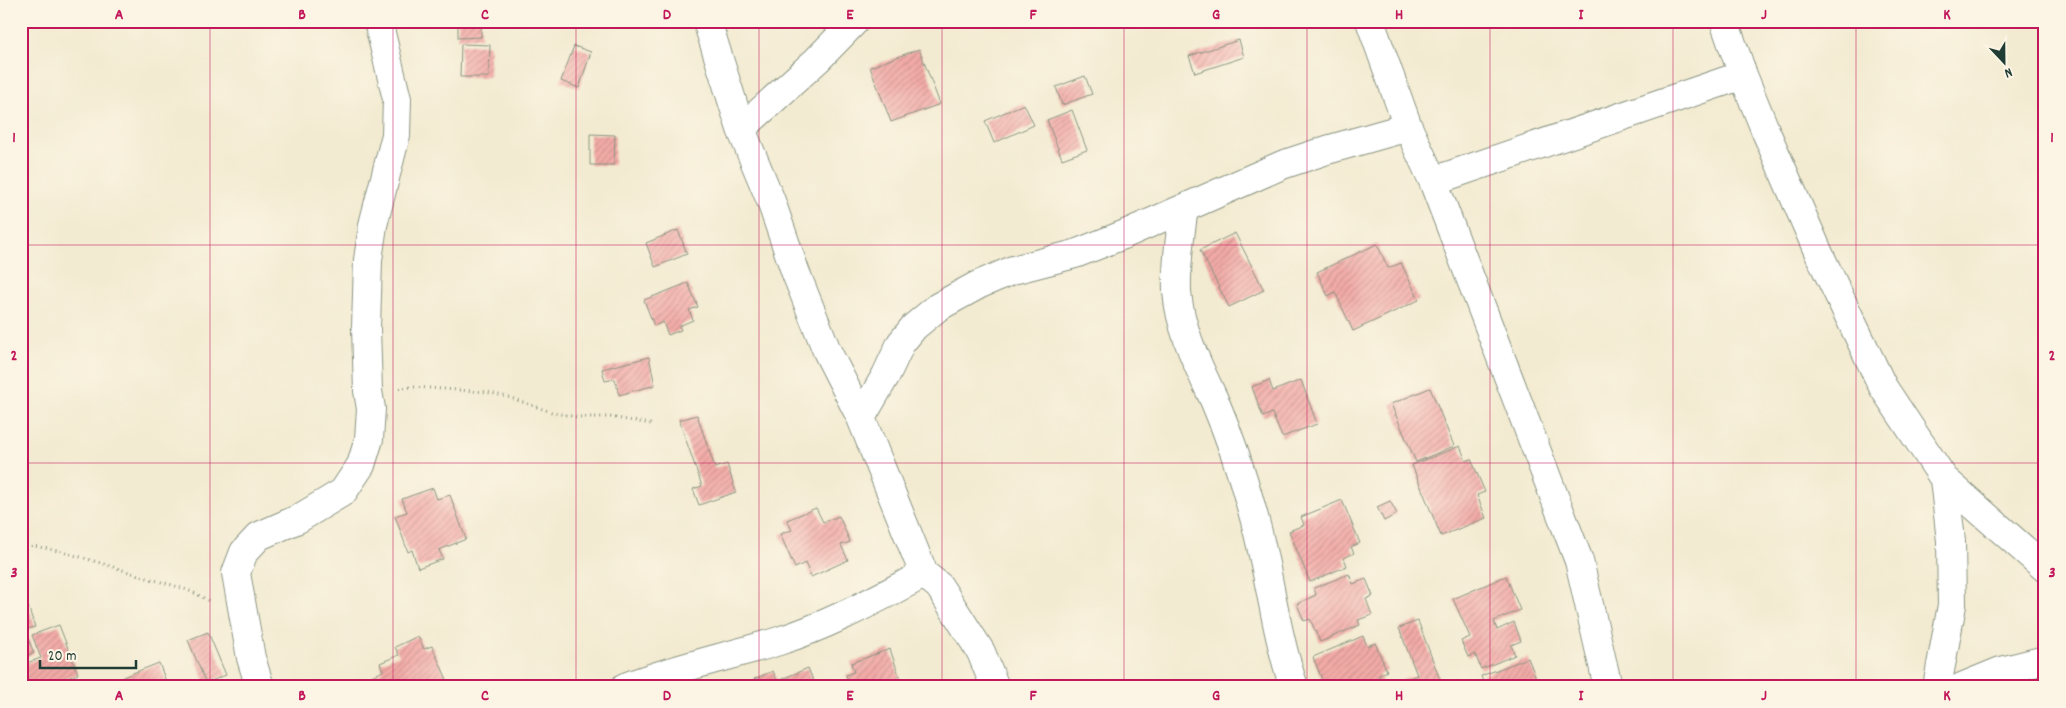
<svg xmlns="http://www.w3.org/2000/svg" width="2066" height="708" font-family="Dekko,sans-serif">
<defs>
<pattern id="building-hatch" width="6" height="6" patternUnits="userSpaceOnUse" patternTransform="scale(1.25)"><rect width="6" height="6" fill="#f4aca8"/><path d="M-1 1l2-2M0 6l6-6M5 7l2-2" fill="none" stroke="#c58d8a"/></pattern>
</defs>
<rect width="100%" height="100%" fill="#fcf5e5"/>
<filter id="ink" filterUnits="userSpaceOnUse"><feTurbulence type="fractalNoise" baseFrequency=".02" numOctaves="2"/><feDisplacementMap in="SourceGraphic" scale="10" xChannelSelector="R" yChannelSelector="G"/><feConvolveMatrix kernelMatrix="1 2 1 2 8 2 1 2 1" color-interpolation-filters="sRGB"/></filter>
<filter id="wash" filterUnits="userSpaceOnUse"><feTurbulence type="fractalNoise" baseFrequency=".0096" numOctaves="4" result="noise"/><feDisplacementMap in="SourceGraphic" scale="20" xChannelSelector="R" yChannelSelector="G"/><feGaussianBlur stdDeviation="1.12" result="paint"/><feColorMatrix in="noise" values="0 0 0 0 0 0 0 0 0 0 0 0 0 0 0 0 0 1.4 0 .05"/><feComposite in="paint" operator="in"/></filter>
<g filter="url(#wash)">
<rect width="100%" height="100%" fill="#f3ebd1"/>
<g id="blocks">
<path fill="url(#building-hatch)" d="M458 21H481V37L458 38Z
M1239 40 1244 57 1195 73 1189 56Z
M461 44 490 45 489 77H460Z
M574 46 591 52 579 88 561 81Z
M919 49 940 104 891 122 870 67Z
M1085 76 1092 94 1062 105 1056 87Z
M1024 104 1034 125 994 143 985 121Z
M1072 110 1087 150 1062 159 1047 120Z
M590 134 615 135 614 165H590Z
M678 230 687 254 655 267 646 243Z
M1235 233 1264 290 1229 307 1200 250Z
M1377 244 1388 268 1401 263 1419 300 1353 331 1335 292 1328 296 1317 272Z
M688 283 698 307 689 310 693 320 679 326 681 330 668 335 663 322 654 326 644 300Z
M649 357 655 385 619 395 615 379 605 381 602 369Z
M1269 380 1273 391 1301 380 1317 424 1282 437 1272 413 1263 417 1252 387Z
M1430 388 1454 446 1416 462 1391 404Z
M697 415 715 468 727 464 736 492 699 505 693 489 702 486 679 420Z
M1460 446 1466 461 1471 459 1485 492 1477 495 1486 518 1441 536 1412 465Z
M433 488 437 499 450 495 466 539 439 550 443 559 418 568 412 550 408 552 395 516 407 512 402 499Z
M1342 500 1360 543 1351 547 1354 553 1344 558 1347 566 1310 582 1289 531 1304 525 1301 517Z
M1390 501 1397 514 1384 521 1377 507Z
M816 508 823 522 839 516 850 542 841 545 848 560 811 577 805 563 795 568 780 534 792 530 787 520Z
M1349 574 1353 584 1366 579 1373 596 1366 599 1372 615 1358 620 1360 625 1320 642 1310 619 1304 621 1297 604 1316 595 1314 588Z
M1506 576 1520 610 1494 621 1497 630 1514 622 1521 641 1511 645 1515 655 1481 669 1475 654 1468 657 1461 641 1470 637 1453 599Z
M28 606 35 627 21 631V608Z
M1418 621 1442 685 1436 687H1390V685L1417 675 1399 628Z
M59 625 78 674 45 687H23L21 682V665L41 658 32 635Z
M208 632 226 675 206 683 188 640Z
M27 636 34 653 21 658V638Z
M418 636 424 649 432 646 449 684 443 687H377L373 676 383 671 380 663 399 655 395 647Z
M1363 636 1367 646 1375 643 1387 671 1379 675 1384 687H1325L1313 657Z
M890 649 903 687H850L846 675 854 672 851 663Z
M1528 658 1538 683 1529 687H1485L1481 676Z
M159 663 168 687H126L123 677Z
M808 668 816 687H757L754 679 773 671 777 681Z"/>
</g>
</g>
<g filter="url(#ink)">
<use href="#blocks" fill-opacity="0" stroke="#899482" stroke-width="1"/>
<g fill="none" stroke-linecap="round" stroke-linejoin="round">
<defs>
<path id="minor" d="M707 21 741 129 771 201 795 271 827 351 861 418 924 574 939 586 981 652 995 687
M1370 21 1408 127 1433 181 1579 561 1608 687
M1724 21 1743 75 1766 132 1820 256 1883 387 1944 479 2045 568
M741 129 817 60 855 21
M1433 181 1743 75
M1184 208C1180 236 1176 263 1177 291 1180 331 1199 367 1215 402 1230 437 1242 473 1252 510 1269 568 1274 628 1294 687
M861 418 886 375 901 343 914 327 938 307 978 285 1013 270 1075 254 1123 235 1282 165 1327 150 1408 127
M260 687 251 658 236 573 244 552 259 536 298 519 343 492 361 465 369 439 371 409 368 391 366 328 368 260 373 225 396 135 397 99 378 21
M625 687C675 668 727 657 779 641 830 625 876 599 924 574
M1937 687 1952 605 1951 541 1944 479
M1962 687 2001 671 2045 660"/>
</defs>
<use href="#minor" stroke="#899482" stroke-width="30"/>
<path stroke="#899482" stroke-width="3" stroke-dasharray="1 4" stroke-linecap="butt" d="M399 388 414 387 487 392 511 398 554 413 577 417H610L651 424
M21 544C63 550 101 563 141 576 165 584 189 587 210 602"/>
<use href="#minor" stroke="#fff" stroke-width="28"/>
</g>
</g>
<path fill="none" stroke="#c2185b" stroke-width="1" stroke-opacity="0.55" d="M210 21V687M393 21V687M576 21V687M759 21V687M942 21V687M1124 21V687M1307 21V687M1490 21V687M1673 21V687M1856 21V687M21 245H2045M21 463H2045"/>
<rect width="2066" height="708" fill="none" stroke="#fcf5e5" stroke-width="55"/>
<g transform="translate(2004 62) rotate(158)" stroke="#fcf5e5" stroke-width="4" paint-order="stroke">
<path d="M0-4L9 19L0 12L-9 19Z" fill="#1f3d34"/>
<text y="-8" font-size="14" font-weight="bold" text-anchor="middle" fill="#1f3d34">N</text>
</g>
<path d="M40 660v8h96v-8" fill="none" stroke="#1f3d34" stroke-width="2.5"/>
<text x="48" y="660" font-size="15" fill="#1f3d34" stroke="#fcf5e5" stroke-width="4" paint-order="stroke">20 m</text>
<rect x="28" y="28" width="2010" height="652" fill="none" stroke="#c2185b" stroke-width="2"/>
<g font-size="16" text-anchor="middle" font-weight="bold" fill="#c2185b">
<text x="119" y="19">A</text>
<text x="302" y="19">B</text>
<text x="485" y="19">C</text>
<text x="667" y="19">D</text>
<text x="850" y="19">E</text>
<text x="1033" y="19">F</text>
<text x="1216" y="19">G</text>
<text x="1399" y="19">H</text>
<text x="1581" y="19">I</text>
<text x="1764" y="19">J</text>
<text x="1947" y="19">K</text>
<text x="14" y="142">1</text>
<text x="2052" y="142">1</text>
<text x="14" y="360">2</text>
<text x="2052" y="360">2</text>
<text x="14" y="577">3</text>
<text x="2052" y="577">3</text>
<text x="119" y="700">A</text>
<text x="302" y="700">B</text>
<text x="485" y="700">C</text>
<text x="667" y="700">D</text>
<text x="850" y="700">E</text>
<text x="1033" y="700">F</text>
<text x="1216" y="700">G</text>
<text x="1399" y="700">H</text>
<text x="1581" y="700">I</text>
<text x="1764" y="700">J</text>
<text x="1947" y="700">K</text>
</g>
</svg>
